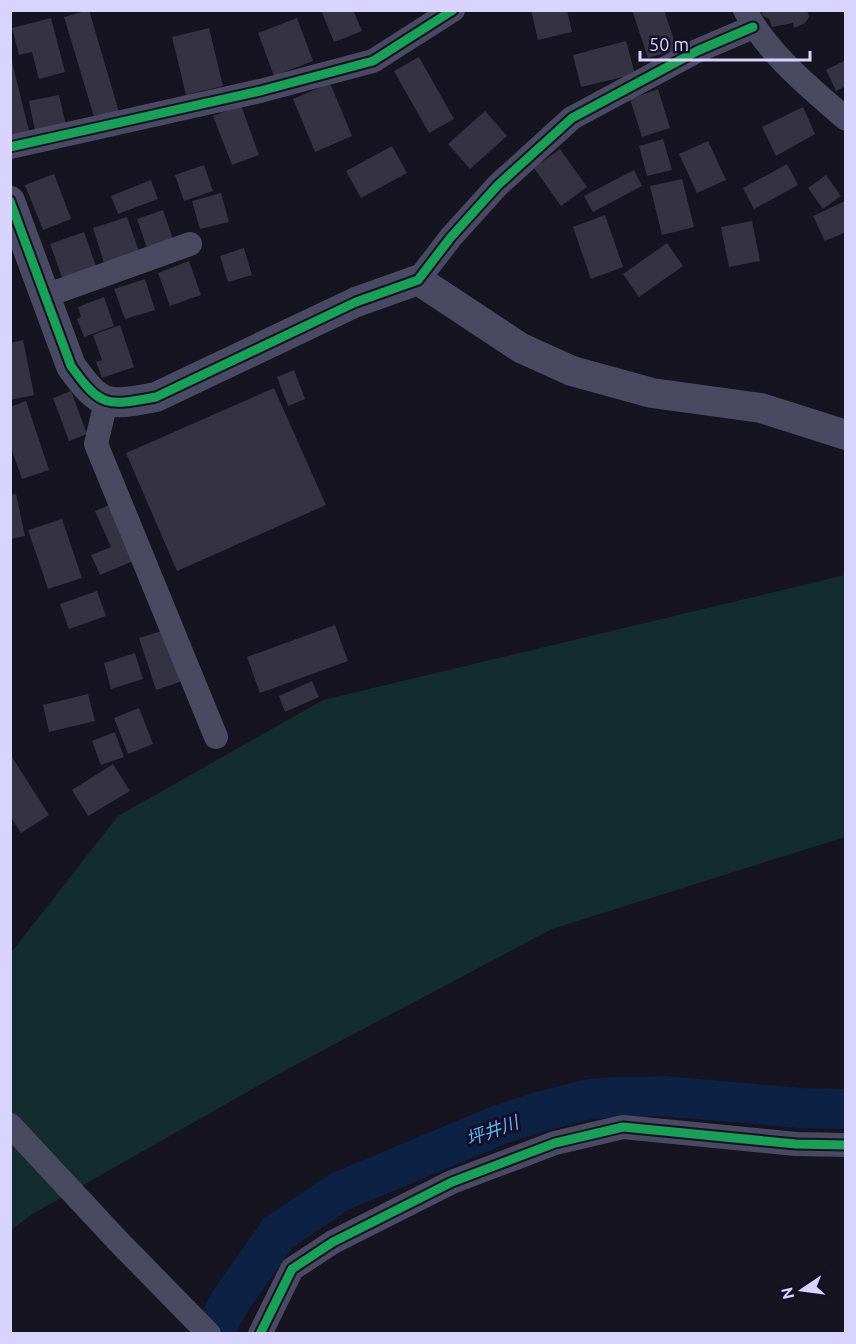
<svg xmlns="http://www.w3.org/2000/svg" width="856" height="1344" font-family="Ubuntu,'Noto Sans JP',sans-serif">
<rect width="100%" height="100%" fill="#161421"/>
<path fill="#132c2d" d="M845 575V837L552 929 284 1071 34 1213 11 1230 10 954 118 816 323 700Z"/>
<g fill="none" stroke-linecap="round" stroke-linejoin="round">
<path stroke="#0d2144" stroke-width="40" d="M213 1334 229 1303 278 1233 339 1192 499 1125 539 1112 590 1099 619 1097 664 1096 800 1108 846 1109"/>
</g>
<path fill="#343243" d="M89 10 119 112 95 120 64 17Z
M321 10H353L362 31 334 42Z
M531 10H567L572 32 538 40Z
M632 10H664L677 49 648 58Z
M760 10H807L809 17 805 23 794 28 793 23 772 27 769 19 763 16Z
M51 18 65 72 39 79 32 52 19 55 12 28Z
M297 18 313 61 274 76 258 33Z
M209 28 223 86 186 95 172 37Z
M626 41 635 74 581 87 573 55Z
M10 54 31 139 10 144Z
M419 57 454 119 429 133 394 71Z
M846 60V86L836 91 826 70Z
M330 83 352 136 315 152 293 99Z
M658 89 670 128 642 137 630 99Z
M59 95 67 130 36 136 29 101Z
M241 105 259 155 232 165 213 116Z
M803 107 815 134 776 156 762 127Z
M485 111 507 136 470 169 448 144Z
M663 139 672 170 647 176 639 146Z
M708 141 726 180 697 193 679 154Z
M392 146 407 173 361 198 346 171Z
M560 149 587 187 561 206 534 168Z
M787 164 798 185 754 209 743 188Z
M204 165 213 191 184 201 175 175Z
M634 170 642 186 593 212 584 196Z
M54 174 71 219 43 230 25 185Z
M826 175 841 196 823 209 808 188Z
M682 179 694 227 662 235 650 186Z
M151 180 158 199 118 214 111 196Z
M221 193 229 222 200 229 192 201Z
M845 201 846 232 825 241 813 216Z
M163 210 174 242 148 251 137 219Z
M605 215 623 267 591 279 573 227Z
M127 217 140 254 105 266 93 228Z
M752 221 760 261 729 267 721 227Z
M84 232 97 269 63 280 50 244Z
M667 243 683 266 639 297 623 274Z
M244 248 252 275 228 282 220 256Z
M189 261 201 295 170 306 158 273Z
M145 279 155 310 125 319 114 289Z
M104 297 114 326 84 337 77 319 81 317 78 307Z
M120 325 134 367 102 378 96 362 102 360 93 335Z
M23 340 34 395 10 400V343Z
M294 370 305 399 288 406 277 377Z
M274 388 326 505 177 571 126 453Z
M71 391 87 434 69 441 53 398Z
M26 401 49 470 22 479 10 445V407Z
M16 494 25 536 10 539V495Z
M114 503 138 559 100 575 91 555 111 547 95 511Z
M62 519 82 578 48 589 28 530Z
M97 591 106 616 69 629 60 604Z
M335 625 348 661 260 693 247 657Z
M168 629 185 680 156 690 139 638Z
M135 653 143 679 111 689 104 663Z
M312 681 319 697 285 712 279 696Z
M88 694 95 721 49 732 43 705Z
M139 708 153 744 128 754 114 718Z
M115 732 124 757 101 765 92 741Z
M10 754 49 815 21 833 10 816Z
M113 764 130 791 88 816 72 790Z"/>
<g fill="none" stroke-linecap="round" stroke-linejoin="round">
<path stroke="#4a4962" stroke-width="24" d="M745 10C766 52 810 88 846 119
M10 147 260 91 373 61 453 10
M418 280 451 237 498 185 572 118 697 51 753 27
M45 296 190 244
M106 402 96 444 216 737
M10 1125 118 1241 209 1334
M260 1334 292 1269 333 1242 452 1182 555 1143 623 1127 796 1144 846 1145"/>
<path stroke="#4a4962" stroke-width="30" d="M10 201 71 366C101 408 107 406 156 397L356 302 418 280 521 348 572 371 652 393 761 408 846 435"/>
<defs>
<path id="cycleway" d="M10 147 260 91 373 61 453 10
M10 201 71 366C101 408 107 406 156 397L356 302 418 280 451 237 498 185 572 118 697 51 753 27
M260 1334 292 1269 333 1242 452 1182 555 1143 623 1127 796 1144 846 1145"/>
</defs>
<use href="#cycleway" stroke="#130f26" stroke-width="13"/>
<use href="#cycleway" stroke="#1a9f57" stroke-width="9"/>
</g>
<g text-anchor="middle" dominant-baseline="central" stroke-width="6" stroke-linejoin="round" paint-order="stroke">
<g font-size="18" font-style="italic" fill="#62b6ff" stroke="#130f26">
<text transform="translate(492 1130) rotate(-20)">坪井川</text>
</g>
</g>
<rect width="856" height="1344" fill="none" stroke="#d9d4ff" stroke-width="24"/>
<g transform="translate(802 1290) rotate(257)" stroke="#130f26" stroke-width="4.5" paint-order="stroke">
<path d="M0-4.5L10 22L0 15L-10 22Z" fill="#d9d4ff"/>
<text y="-9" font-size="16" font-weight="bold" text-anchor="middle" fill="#d9d4ff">N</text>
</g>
<path d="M640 51v9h170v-9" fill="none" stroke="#d9d4ff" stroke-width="3"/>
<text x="649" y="51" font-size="18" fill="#d9d4ff" stroke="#130f26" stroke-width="4.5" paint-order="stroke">50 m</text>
</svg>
